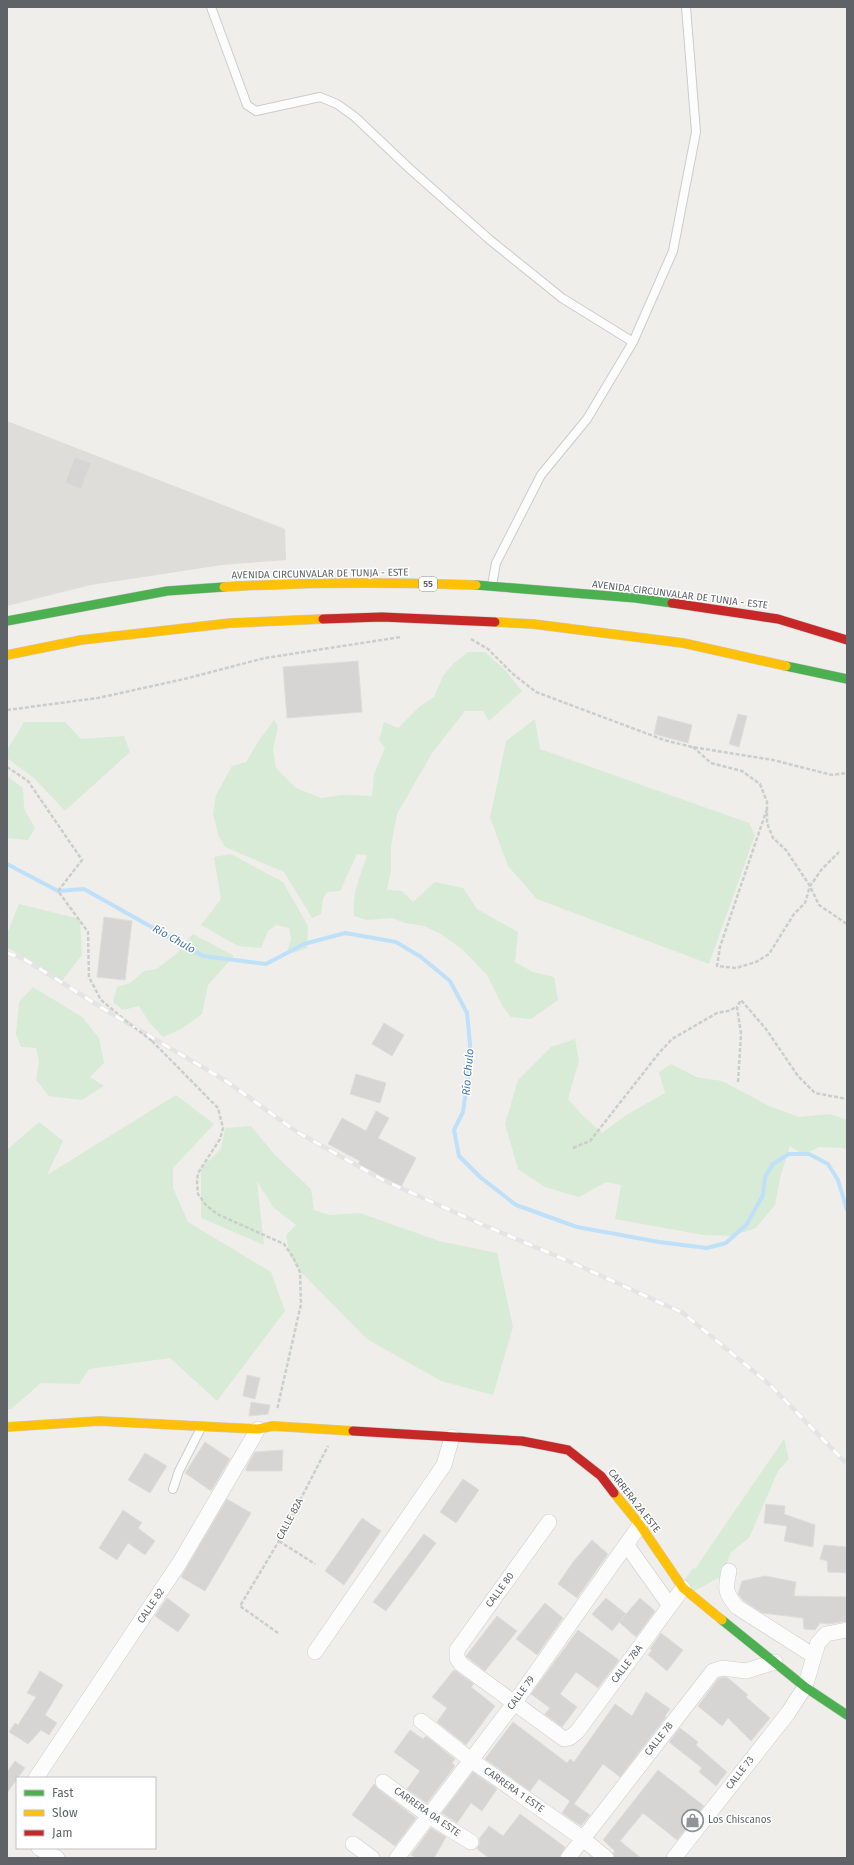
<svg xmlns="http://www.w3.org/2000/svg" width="854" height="1865" font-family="'Fira Sans',sans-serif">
<rect width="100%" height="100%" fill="#efeeea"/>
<path fill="#dfddda" d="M7 421 285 529 286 560 222 565 91 585 7 606Z"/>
<path fill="#d8ebd6" d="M468 652H485L505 670 522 691 489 721 483 711H465L432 753 397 814 391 846V870L387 890 402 891 413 902 435 882 463 888 477 909 518 932 515 962 533 972 554 977 558 1000 531 1019 511 1017 503 1007 487 975 462 949 439 933 424 926 405 923 392 918 367 920 354 916C352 891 360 878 367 855L357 854 340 891 327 892 323 899 321 914 312 918 284 872 225 847 219 837 213 814 216 795 232 766 246 762 258 742 274 720 278 726 273 750 276 768 296 788 321 798 342 795 372 796 374 774 385 748 379 740 384 722 398 728 420 706 434 697 443 676 454 663Z
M535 719 540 749 749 823 755 835 709 964 537 899 508 866 490 818 506 741Z
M24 722H65L81 739 124 736 130 752 65 811 35 779 7 758V750Z
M7 776 23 788 24 809 35 828 28 840 7 838Z
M231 854 283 882 308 926 307 948 293 953H287L291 939 289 928 276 925 268 931 261 948 238 946 201 925 221 899 214 857Z
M19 904 80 919 82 955 61 982 7 947V934Z
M193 934 234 956 208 985 202 1014 181 1029 163 1037 149 1022 139 1006 123 1010 113 1002 117 987 130 983 144 971 157 969 177 953Z
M33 987 82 1017 99 1038 104 1063 90 1077 104 1086 82 1100 49 1096 36 1080 39 1061 36 1048 21 1047 16 1034 19 1002Z
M575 1039 579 1061 568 1099 581 1114 602 1133 626 1115 665 1093 659 1072 671 1064 696 1077 722 1081 769 1106 799 1117 830 1114 847 1120V1150L843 1148 819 1147 803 1155 790 1146 781 1174 775 1205 756 1228 732 1236 703 1235 615 1219 621 1185 606 1182 579 1197 545 1187 518 1169 505 1124 518 1080 551 1047Z
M176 1095 214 1124 173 1168V1188L188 1222 271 1272 285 1311 217 1401 170 1358 89 1369 79 1384 41 1383 11 1409H7V1150L39 1122 63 1141 47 1175Z
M251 1126 275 1155 311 1189 314 1210 329 1215 360 1213 439 1241 497 1253 513 1327 493 1395 441 1381 367 1339 301 1272 290 1256 286 1235 296 1225 273 1207 257 1181 264 1245 201 1218V1168L221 1149 225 1128Z
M784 1439 789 1459 778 1471 749 1538 730 1553 724 1575 692 1592 681 1585 693 1568 695 1569Z"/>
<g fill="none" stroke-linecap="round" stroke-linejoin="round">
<path stroke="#bfe0f9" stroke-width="4" d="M7 864 58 891 84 889 203 956 266 964 304 944 345 933 396 942 421 957 450 981 467 1013 470 1044 468 1076 463 1112 454 1130 459 1156 480 1177 516 1205 577 1227 659 1242 707 1248 726 1243 747 1224 763 1195 765 1177 773 1164 789 1154H809L828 1164 838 1180 847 1210"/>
</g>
<path fill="#d6d5d3" stroke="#deddd9" d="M75 457 91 463 81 489 65 483Z
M358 661 362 712 287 718 283 667Z
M738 714 747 716 739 747 729 744Z
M658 716 692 725 688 743 654 734Z
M104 917 132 921 125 980 97 977Z
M384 1023 404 1035 392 1056 372 1044Z
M356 1074 386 1083 380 1103 350 1094Z
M376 1111 389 1118 378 1138 416 1158 401 1187 358 1164 360 1161 328 1144 342 1118 366 1131Z
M247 1375 260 1378 255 1399 243 1396Z
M251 1402 270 1405 268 1414 249 1416Z
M205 1442 230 1459 211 1491 185 1473Z
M283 1450 282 1471H246V1468L255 1452Z
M145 1453 167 1466 150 1493 128 1480Z
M463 1479 479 1490 456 1523 440 1512Z
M227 1499 251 1513 205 1591 181 1577Z
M766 1504 785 1506 784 1514 815 1525 813 1547 784 1541 787 1526 764 1523Z
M123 1510 142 1523 138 1528 155 1541 145 1555 128 1543 117 1560 99 1548Z
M362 1518 381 1531 344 1585 325 1571Z
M424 1534 436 1543 386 1611 373 1602Z
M592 1540 608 1554 577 1598 558 1584 573 1562Z
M824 1545 847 1547V1573L828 1572 827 1561 820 1559Z
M765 1576 796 1582 794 1596 847 1597V1621L829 1624 820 1623 815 1630 804 1629 803 1618 762 1613 743 1600 738 1594 742 1581Z
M167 1598 190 1615 178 1632 155 1616Z
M606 1598 626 1614 612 1631 592 1614Z
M640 1598 655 1611 636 1637 619 1622Z
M545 1603 563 1618 537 1655 516 1639Z
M497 1616 517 1631 485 1671 466 1656Z
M578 1630 619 1660 598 1688 576 1672 560 1694 577 1707 562 1727 545 1714 550 1708 531 1694Z
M661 1633 683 1650 667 1671 648 1655 652 1650 650 1649Z
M454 1670 474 1684 471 1687 495 1706 466 1745 437 1722 447 1708 432 1697Z
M40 1671 63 1685 45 1715 57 1723 49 1735 41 1730 28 1744 9 1732 15 1723 18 1725 36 1697 27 1693Z
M723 1677 728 1678 748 1695 746 1697 770 1718 751 1741 728 1718 722 1726 698 1706 718 1679Z
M646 1692 670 1709 665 1716 666 1717 620 1777 603 1764 574 1804 590 1815 581 1826 562 1813 570 1801 539 1779 530 1791 485 1759 513 1722 567 1763 570 1759 574 1762 615 1704 632 1716Z
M680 1728 698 1742 696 1745 727 1772 716 1786 699 1772 702 1768 669 1742Z
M410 1730 423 1739 426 1736 455 1759 452 1763 455 1766 427 1803 407 1789 420 1771 394 1752Z
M15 1761 25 1768 7 1793V1772Z
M658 1770 704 1806 677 1840 643 1813 620 1841 641 1858H615L613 1853 615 1851 603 1840Z
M473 1772 497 1789 482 1811 471 1803 457 1823 442 1813Z
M374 1784 378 1789 416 1818 395 1846 352 1815Z
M520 1814 565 1847 559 1858H489L477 1849 480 1843 479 1839 489 1826 503 1836Z
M431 1828 446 1837 434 1858H416L411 1855Z"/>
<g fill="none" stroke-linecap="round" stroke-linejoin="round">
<defs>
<path id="lane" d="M211 7 247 105 256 111 320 97 337 104 355 117 410 169 490 240 562 298 633 342
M492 585 496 563 541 475 587 419 633 342 673 251 696 132 686 7
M173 1489 179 1471 201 1428"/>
<path id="street" d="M549 1522 457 1650V1658L461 1664 564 1739 569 1738 577 1732 683 1588
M626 1544 670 1606
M729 1571C725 1589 725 1593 737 1607L814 1656
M315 1652 444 1465 452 1437
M421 1721 471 1760 582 1838 606 1858
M36 1778 180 1562 258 1429
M383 1782 429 1816 471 1842
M353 1844 372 1858
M39 1848 57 1858
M397 1858 515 1702 640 1525
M568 1858 713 1671 722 1668 746 1671 775 1662
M674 1858 788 1713 805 1687 818 1643 826 1634 847 1630"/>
<path id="fast" d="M476 585 635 598 672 603
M7 621 167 591 224 587
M786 666 847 679
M722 1620 805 1687 847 1715"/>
<path id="slow" d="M224 587C308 582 392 582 476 585
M495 622 533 624 683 643 786 666
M7 655 81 640 231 623 323 619
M7 1427 99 1421 258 1429 273 1426 353 1431
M614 1493 640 1525 683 1588 722 1620"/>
<path id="jam" d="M672 603 778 619 847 640
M323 619 382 617 495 622
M353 1431 522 1441 568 1450 601 1476 614 1493"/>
</defs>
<use href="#lane" stroke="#cbcccc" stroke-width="10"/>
<use href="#street" stroke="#cbcccc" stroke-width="16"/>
<use href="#fast" stroke="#cacacb" stroke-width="10"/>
<use href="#slow" stroke="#cacacb" stroke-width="10"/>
<use href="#jam" stroke="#cacacb" stroke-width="10"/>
<path stroke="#cacfcc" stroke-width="2.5" stroke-dasharray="4 2" stroke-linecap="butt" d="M471 639 488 649 513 674 536 692 664 740 692 747 773 760 832 775 847 773
M7 710 98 698 184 679 265 658 401 637
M693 747 711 763 742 771 760 784 767 802V823L773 838 786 850 810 886 819 905 847 924
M7 767 28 781 82 860 58 891 88 932 89 977 101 1000 125 1020
M767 809 720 947 717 966 736 968 756 962 769 954 794 914 805 903 810 886 822 869 839 852
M152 1041 218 1108 223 1128 220 1139 198 1173 197 1182 198 1194 206 1205 217 1214 284 1244 293 1257 300 1272 301 1304 277 1410
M738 1082 741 1034 737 1007 741 1000 766 1029 798 1076 815 1093 847 1099
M573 1148 590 1141 659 1053 672 1039 717 1013 728 1011 737 1007
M279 1541 315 1564
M278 1633 240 1606 279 1541 328 1446"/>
<use href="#lane" stroke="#fdfcfc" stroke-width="8"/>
<use href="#street" stroke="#fdfcfc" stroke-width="15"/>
<use href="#fast" stroke="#4caf50" stroke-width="9"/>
<use href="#slow" stroke="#ffc107" stroke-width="9"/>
<use href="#jam" stroke="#c62828" stroke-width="9"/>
<defs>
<path id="rail" d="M7 953 24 959 112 1014 226 1081 297 1132 383 1180 481 1224 573 1263 683 1313 769 1384 847 1464"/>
</defs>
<use href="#rail" stroke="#e4e4e4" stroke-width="4.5"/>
<use href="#rail" stroke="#fff" stroke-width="3" stroke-dasharray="9" stroke-linecap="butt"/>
<path stroke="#cacfcc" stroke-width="2.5" stroke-dasharray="4 2" stroke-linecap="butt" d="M125 1020 152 1041"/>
</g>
<defs>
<symbol id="shop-ring" viewBox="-11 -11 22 22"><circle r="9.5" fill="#fff" stroke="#919496" stroke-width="1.5"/><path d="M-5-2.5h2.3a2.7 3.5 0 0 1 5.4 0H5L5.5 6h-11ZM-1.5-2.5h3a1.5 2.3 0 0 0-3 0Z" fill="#919496"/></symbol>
</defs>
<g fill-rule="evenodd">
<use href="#shop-ring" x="680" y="1808" width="25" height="25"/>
</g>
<g text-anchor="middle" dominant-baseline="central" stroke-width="3" stroke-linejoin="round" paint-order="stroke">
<rect fill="#fff" stroke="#8f9295" stroke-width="1" x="419" y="577" width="18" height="14" rx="3"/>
<g font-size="9" font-weight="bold" fill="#5f6368">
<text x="428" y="584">55</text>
</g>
<g font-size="10" fill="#5f6368" stroke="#fff">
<text transform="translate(320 574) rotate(-1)">AVENIDA CIRCUNVALAR DE TUNJA - ESTE</text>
<text transform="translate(680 595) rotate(7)">AVENIDA CIRCUNVALAR DE TUNJA - ESTE</text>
<text transform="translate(634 1501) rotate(52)">CARRERA 2A ESTE</text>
<text transform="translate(290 1519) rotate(-62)">CALLE 82A</text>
<text transform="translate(500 1590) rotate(-54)">CALLE 80</text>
<text transform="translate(151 1606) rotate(-56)">CALLE 82</text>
<text transform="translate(627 1664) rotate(-53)">CALLE 78A</text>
<text transform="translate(521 1693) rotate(-54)">CALLE 79</text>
<text transform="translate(659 1739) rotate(-52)">CALLE 78</text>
<text transform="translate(740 1773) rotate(-52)">CALLE 73</text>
<text transform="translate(514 1790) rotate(35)">CARRERA 1 ESTE</text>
<text transform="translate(427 1812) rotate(35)">CARRERA 0A ESTE</text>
</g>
<g font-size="10" fill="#5f6368" stroke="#fff" text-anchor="start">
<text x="708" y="1820">Los Chiscanos</text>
</g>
<g font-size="11" font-style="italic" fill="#4174aa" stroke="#fff">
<text transform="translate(174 939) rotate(29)">Río Chulo</text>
<text transform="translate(468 1072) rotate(-85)">Río Chulo</text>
</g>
</g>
<rect width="854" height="1865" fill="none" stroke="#5f6368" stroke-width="16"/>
<rect x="16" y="1777" width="140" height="72" fill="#ffffff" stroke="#bfc1c3"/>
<rect x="24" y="1790" width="20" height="6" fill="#4caf50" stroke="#bfc1c3"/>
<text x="52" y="1797" font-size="12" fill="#5f6368">Fast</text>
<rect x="24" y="1810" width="20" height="6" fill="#ffc107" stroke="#bfc1c3"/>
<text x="52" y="1817" font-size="12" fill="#5f6368">Slow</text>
<rect x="24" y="1830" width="20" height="6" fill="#c62828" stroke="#bfc1c3"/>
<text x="52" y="1837" font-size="12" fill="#5f6368">Jam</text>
</svg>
